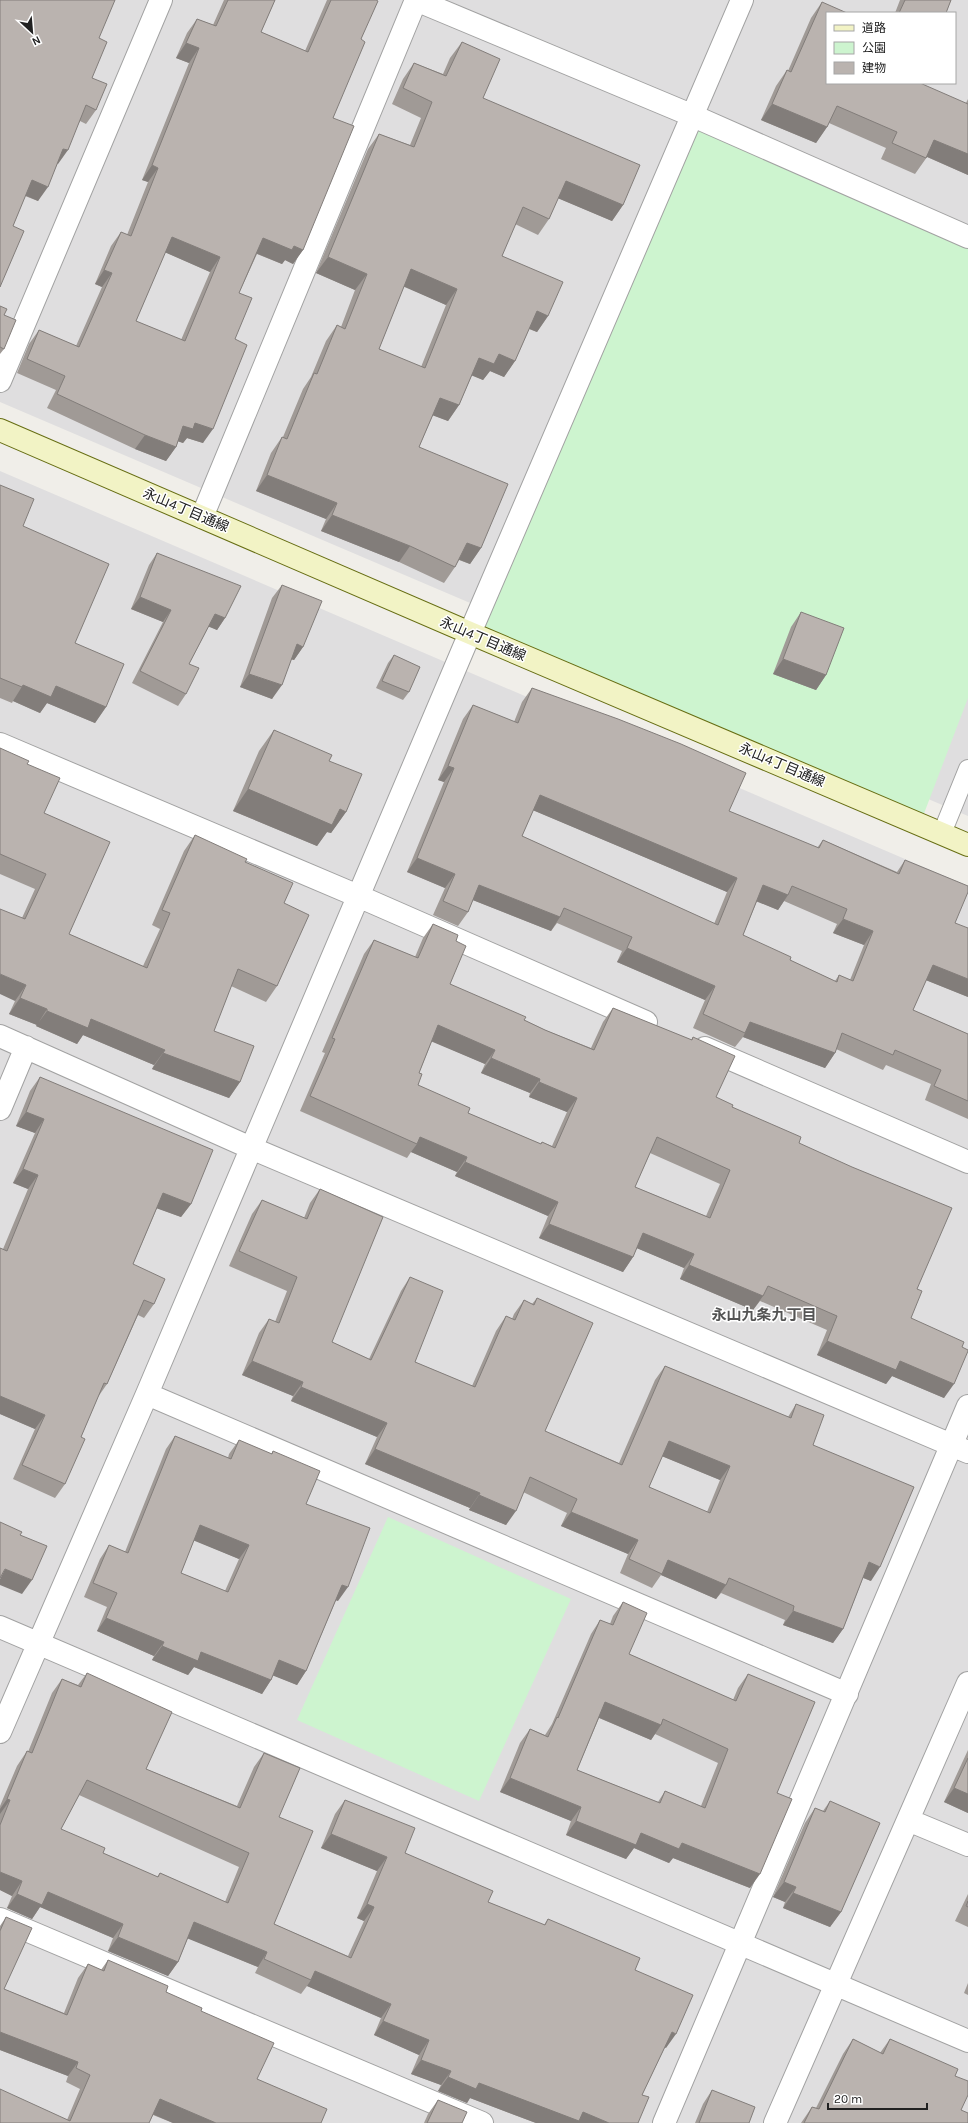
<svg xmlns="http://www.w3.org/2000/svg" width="968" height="2123" font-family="Karla,'Noto Sans JP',sans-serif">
<rect width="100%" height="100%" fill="#f0eee9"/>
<path fill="#dfdedf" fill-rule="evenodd" d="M0 0H968V816L0 402ZM827 13H955V83H827Z
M0 471 968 886V2123H0Z"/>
<path fill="#cdf4cf" d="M691 115 968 237V698L920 824 470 633Z
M388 1517 571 1599 479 1801 297 1720Z"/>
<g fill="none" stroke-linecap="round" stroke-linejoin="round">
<defs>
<path id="lane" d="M942 833 968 769"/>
<path id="street" d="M416 0 691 115 968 237
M0 381 161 0
M202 517 416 0
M0 744 358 896 646 1022
M0 1036 251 1148 968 1452
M705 1048 968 1162
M0 1109 26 1047
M147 1394 847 1694
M0 1627 968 2041
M0 1732 147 1394 470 633 742 0
M908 1820 968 1845
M0 1919 482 2123
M664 2123 968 1406
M775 2123 968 1683"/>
<path id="secondary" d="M0 430 470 633 968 845"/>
</defs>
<use href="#lane" stroke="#a2a2a2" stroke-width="20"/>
<use href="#street" stroke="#a2a2a2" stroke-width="24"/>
<use href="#secondary" stroke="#676e13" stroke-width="24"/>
<use href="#lane" stroke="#fff" stroke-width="18"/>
<use href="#street" stroke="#fff" stroke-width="22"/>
<use href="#secondary" stroke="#f2f3c5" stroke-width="22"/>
</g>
<path fill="#a09a96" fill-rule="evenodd" d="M0 0 99 38 92 78 96 110 86 124 80 121 38 201 25 196 13 226Z
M224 0H275L261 32 305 51 327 0H376L361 39 333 118 303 250 293 264 285 260 282 264 257 254 239 293 235 339 203 443 187 438 183 443 178 441 176 447 166 461 135 449 47 408 56 390 17 373 29 344 39 330 76 346 102 287 95 284 111 246 121 232 127 235 148 182 142 180 189 63 176 58 187 33 197 19 213 25ZM165 252 210 272 181 340 136 321Z
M900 0H951L946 13H895Z
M822 2 827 83 966 103 968 99V175L927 157 915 174 881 159 886 148 829 123 827 127 816 143 761 120 776 86 787 70 788 71 811 18Z
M462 42 483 98 623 205 612 221 558 198 549 219 538 235 515 224 502 256 548 316 537 332 529 329 515 361 504 377 490 371 483 380 472 375 459 405 448 421 433 415 419 447 481 548 470 564 459 560 455 567 444 583 399 562 321 531 326 519 256 491 271 453 282 437H283L303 389 311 377 326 341 337 325 341 327 355 290 316 273 368 149 379 134 410 145 421 118 392 104 403 79 414 63 443 74 450 58ZM404 286 446 305 421 367 379 349Z
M0 306 4 315V349L0 354Z
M0 485 23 526 75 643 106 707 95 723 47 703 40 713 13 701 12 703 0 698Z
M157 553 225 618 217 630 209 626 189 664 186 694 178 706 132 683 163 622 131 609 149 565Z
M282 585 303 647 294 660 291 659 272 699 240 687 272 598Z
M801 612 826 675 816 690 773 674 791 627Z
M394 655 409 692 403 700 376 688 388 663Z
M532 688 729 811 817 848 823 840 897 872 905 860 955 923 968 997 926 980 913 1010 968 1034V1119L925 1100 931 1084 886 1065 883 1070 836 1049 835 1053 825 1068 743 1037 735 1047 693 1028 705 1000 617 962 622 951 557 923 551 931 473 900 468 912 458 926 433 915 445 888 407 872 444 782 438 780 463 719 473 705 514 722 522 702ZM533 810 727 892 714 924 522 836ZM757 901 778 910 784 901 837 924 833 933 864 945 850 980 839 975 835 981 790 960 743 935Z
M274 730 329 761 346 812 331 833 327 832 317 846 233 811 259 751Z
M0 748 27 764 44 813 69 934 143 966 160 929 152 925 184 851 195 835 245 862 284 903 277 986 266 1002 231 986 214 1031 240 1082 229 1098 152 1069 154 1065 83 1035 77 1044 36 1026 37 1025 9 1014 15 1001 22 918 35 889 0 874Z
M433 924 456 941 450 984 545 1030 591 1048 603 1022 613 1008 691 1040 693 1037 716 1097 732 1107 799 1143 917 1289 911 1318 962 1347 944 1398 892 1376 886 1384 817 1355 827 1330 760 1301 753 1310 680 1279 684 1268 637 1248 633 1257 623 1272 539 1238 548 1216 455 1176 457 1172 411 1152 407 1158 300 1111 325 1053 322 1052 364 954 374 940 415 957 423 938ZM432 1041 485 1064 481 1073 530 1093 529 1097 567 1112 552 1146 542 1142 541 1144 468 1113 418 1085 419 1073ZM650 1153 720 1184 706 1216 635 1187Z
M40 1077 191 1204 181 1217 157 1208 133 1264 154 1304 144 1318 138 1315 107 1384 98 1397 81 1437 65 1484 55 1498 13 1479 35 1429 0 1414V1248L3 1249 28 1189 13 1183 35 1133 16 1126 30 1091Z
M320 1189 332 1342 369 1359 401 1291 410 1277 415 1362 472 1386 496 1331 506 1316 512 1319 514 1314 524 1300 532 1304 537 1298 545 1431 619 1463 655 1380 665 1366 788 1417 796 1404 871 1581 863 1578 843 1629 833 1643 783 1625 785 1620 721 1593 716 1599 661 1575 652 1588 620 1573 628 1554 561 1526 567 1513 523 1492 506 1525 469 1510 470 1508 365 1464 377 1437 291 1401 293 1396 242 1375 259 1333 269 1319 275 1322 287 1291 229 1266 252 1214 262 1200 304 1218 310 1203ZM662 1456 720 1480 707 1512 649 1487Z
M175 1436 228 1458 229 1454 239 1440 271 1454 273 1451 306 1504 338 1601 336 1600 306 1671 297 1685 273 1675 271 1680 262 1694 194 1667 188 1675 152 1660 154 1656 97 1631 107 1607 84 1597 100 1559 109 1545 125 1552 166 1449ZM194 1540 239 1559 225 1591 181 1573Z
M623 1602 629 1654 733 1700 738 1688 748 1674 777 1793 750 1888 673 1858 669 1863 634 1848 626 1859 566 1835 571 1821 500 1792 520 1743 530 1729 545 1735 547 1732 552 1724 591 1634 600 1620 610 1624 613 1616ZM599 1718 651 1740 655 1734 718 1763 701 1806 665 1791 658 1802 577 1770Z
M87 1673 146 1769 237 1806 254 1767 264 1753 279 1817 274 1924 348 1956 364 1921 357 1918 377 1871 321 1848 335 1814 345 1800 405 1853 488 1902 544 1925 548 1919 635 1970 666 2048 665 2047 642 2095 638 2123H536L470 2098 467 2103 438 2091 441 2085 411 2074 419 2055 374 2035 381 2018 307 1986 301 1994 255 1973 258 1967 188 1938 178 1962 168 1976 108 1951 113 1938 40 1907 32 1919 7 1908 12 1896 0 1890V1806L17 1766 27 1751 28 1752 52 1693 62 1679 78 1685ZM79 1795 239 1867 225 1902 160 1873 157 1877 103 1853 61 1829Z
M968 1750V1813L944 1802Z
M830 1801 841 1912 830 1927 783 1908 785 1902 773 1897 805 1823 815 1808 823 1811Z
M968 1894V1927L955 1921Z
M6 1917 4 1989 64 2013 78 1978 88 1964 101 1970 108 1960 201 2011 257 2079 321 2123H173L153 2115 149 2123H0L67 2120 80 2089 66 2082 68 2076 0 2050V1926Z
M968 1983V1995L964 1993Z
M853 2039 880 2053 890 2039 955 2076 961 2110 968 2123H801L812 2107 816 2108 843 2054Z
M712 2090 749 2123H695L703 2104Z
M438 2100 462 2123H424L428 2114Z"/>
<path fill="#827d7a" d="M186 43 199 48 189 63 176 58Z
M772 104 827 127 816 143 761 120Z
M934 140 968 154V175L923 155Z
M63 149 68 150 58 164 54 163Z
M152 165 158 168 148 182 142 180Z
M32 180 48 187 38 201 22 194Z
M566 181 623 205 612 221 555 197Z
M172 237 220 257 210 272 162 251Z
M263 238 294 246 303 250 293 264 285 260 282 264 253 252Z
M328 257 367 274 355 290 316 273Z
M411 269 457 289 446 305 400 285Z
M104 270 112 273 102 287 95 284Z
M537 311 548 316 537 332 525 327Z
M499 354 515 361 504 377 490 371 483 380 468 374 479 358Z
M440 398 459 405 448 421 429 414Z
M195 423 213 429 203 443 187 438 183 443 174 440 183 426Z
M145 435 176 447 166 461 135 449Z
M267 475 337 503 326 519 256 491Z
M332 515 410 546 399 562 321 531Z
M467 543 481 548 470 564 455 558Z
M140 597 171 610 163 622 131 609Z
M215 614 225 618 217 630 207 626Z
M297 644 303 647 294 660 287 658Z
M783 659 826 675 816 690 773 674Z
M249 674 282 685 272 699 240 687Z
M23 685 56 686 106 707 95 723 47 703 40 713 13 701Z
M448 766 454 768 444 782 438 780Z
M248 789 340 809 346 812 331 833 327 832 317 846 233 811Z
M540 795 737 878 727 892 530 809Z
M417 858 455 874 445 888 407 872Z
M479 885 560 917 551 931 470 899Z
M763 885 788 895 778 910 753 900Z
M843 919 873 931 864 945 833 933Z
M627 948 715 986 705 1000 617 962Z
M933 965 968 979V997L923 979Z
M0 974 26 985 15 1001 0 994Z
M20 998 47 1009 37 1025 9 1014Z
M47 1011 91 1019 165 1050 154 1065 83 1035 77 1044 36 1026Z
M750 1022 835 1053 825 1068 743 1037 745 1033Z
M438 1025 495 1050 485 1064 428 1040Z
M163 1053 240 1082 229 1098 152 1069Z
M491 1058 540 1079 530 1093 481 1073Z
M539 1082 577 1098 567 1112 529 1097Z
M26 1112 44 1119 35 1133 16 1126Z
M420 1137 467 1157 457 1172 411 1152 417 1144Z
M465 1162 558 1202 548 1216 455 1176Z
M23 1169 38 1175 28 1189 13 1183Z
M163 1193 191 1204 181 1217 153 1207Z
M549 1224 633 1257 623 1272 539 1238Z
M643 1233 694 1254 684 1268 634 1247Z
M689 1265 763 1296 753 1310 680 1279Z
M827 1341 900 1361 954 1384 944 1398 892 1376 886 1384 817 1355Z
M252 1361 303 1382 293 1396 242 1375Z
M301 1387 387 1423 377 1437 291 1401Z
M0 1396 45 1415 35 1429 0 1414Z
M669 1441 730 1466 720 1480 659 1455Z
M375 1449 480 1493 470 1508 365 1464Z
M479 1495 516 1511 506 1525 469 1510Z
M571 1512 638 1540 628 1554 561 1526Z
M200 1525 249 1545 239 1559 190 1539Z
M668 1560 726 1585 716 1599 661 1575Z
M869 1562 880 1567 871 1581 859 1576Z
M5 1569 32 1580 22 1594 0 1585V1579Z
M342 1585 348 1587 338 1601 332 1599Z
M793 1611 843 1629 833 1643 783 1625Z
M106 1618 164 1642 154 1656 97 1631Z
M162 1646 201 1652 271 1680 262 1694 194 1667 188 1675 152 1660Z
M279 1660 306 1671 297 1685 269 1674Z
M605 1702 661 1725 651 1740 595 1716Z
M510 1778 581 1807 571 1821 500 1792Z
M954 1788 968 1794V1813L944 1802Z
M7 1799 10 1800 0 1814V1809Z
M576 1821 641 1833 682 1843 760 1874 750 1888 673 1858 669 1863 634 1848 626 1859 566 1835Z
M331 1834 387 1857 377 1871 321 1848Z
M0 1872 22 1881 12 1896 0 1890Z
M784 1882 796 1887 785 1902 773 1897Z
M48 1892 123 1924 113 1938 40 1907 32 1919 7 1908 17 1894Z
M793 1893 841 1912 830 1927 783 1908Z
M367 1904 374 1907 364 1921 357 1918Z
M194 1922 267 1952 258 1967 184 1937Z
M118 1937 178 1962 168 1976 108 1951Z
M315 1971 391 2004 381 2018 307 1986 311 1980Z
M383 2021 429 2040 419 2055 374 2035Z
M0 2032 78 2062 68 2076 0 2050Z
M672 2032 676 2034 666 2048 662 2046Z
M421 2060 451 2071 441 2085 411 2074Z
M448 2077 479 2083 583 2112 609 2123H536L470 2098 467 2103 438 2091Z
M160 2099 216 2123H173L150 2113Z"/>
<path fill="#bab3af" stroke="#827d7a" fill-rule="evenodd" d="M0 0H115L99 38 107 42 92 78 107 84 96 110 86 105 68 150 63 149 48 187 32 180 13 226 24 231 0 287Z
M228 0H275L261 32 308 52 331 0H376L378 1 361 39 365 42 333 118 354 126 303 250 294 246 292 250 263 238 239 293 252 298 235 339 247 345 213 429 195 423 193 429 183 426 176 447 145 435 57 394 65 376 27 359 39 330 79 347 112 273 104 270 121 232 131 236 158 168 152 165 199 48 186 43 197 19 216 26ZM172 237 220 257 185 341 136 321Z
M905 0H951L946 13H899Z
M822 2 847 13H827V83H920L968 104V154L934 140 926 158 892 143 897 132 837 106 827 127 772 104 787 70 791 72Z
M462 42 500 59 483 98 640 165 623 205 566 181 549 219 523 207 502 256 563 282 548 316 537 311 515 361 499 354 494 364 479 358 459 405 440 398 419 447 508 484 481 548 467 543 455 567 410 546 332 515 337 503 267 475 282 437 287 439 314 373 317 374 337 325 345 329 367 274 328 257 379 134 414 147 432 102 403 88 414 63 446 76ZM411 269 457 289 425 368 379 349Z
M0 306 7 309 4 315 16 320 4 349 0 347Z
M0 485 34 499 23 526 109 564 75 643 124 664 106 707 56 686 51 697 23 685 22 687 0 678Z
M157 553 241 586 225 618 215 614 189 664 199 668 186 694 140 671 171 610 140 597Z
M282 585 322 601 303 647 297 644 282 685 249 674Z
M801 612 844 628 826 675 783 659Z
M394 655 420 667 409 692 382 681Z
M532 688 618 719 681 744 746 773 729 811 819 848 823 840 899 874 905 860 968 886V892L955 923 968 928V979L933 965 913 1010 968 1034V1101L934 1086 941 1070 895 1050 893 1055 842 1033 835 1053 750 1022 745 1033 703 1014 715 986 627 948 632 937 564 908 560 917 479 885 468 912 443 901 455 874 417 858 454 768 448 766 473 705 518 723ZM540 795 737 878 718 925 522 836ZM763 885 788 895 792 886 847 909 843 919 873 931 853 981 839 975 837 982 790 960 791 957 743 935Z
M274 730 332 755 329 761 362 774 346 812 340 809 332 825 248 789Z
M0 748 29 761 27 764 60 778 44 813 110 842 69 934 147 968 170 913 162 910 195 835 247 859 245 862 293 883 284 903 309 915 277 986 238 969 214 1031 254 1046 240 1082 163 1053 165 1050 91 1019 88 1028 47 1011V1009L20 998 26 985 0 974V909L25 919 46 874 0 854Z
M433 924 458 935 456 941 466 946 450 984 526 1017 524 1020 545 1030 594 1050 613 1008 692 1040 693 1037 735 1056 716 1097 733 1105 732 1107 801 1137 799 1143 852 1167 952 1208 917 1289 922 1291 911 1318 964 1342 962 1347 968 1350V1351L954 1384 900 1361 896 1370 827 1341 837 1316 768 1286 763 1296 689 1265 694 1254 643 1233 633 1257 549 1224 558 1202 465 1162 467 1157 420 1137 417 1144 310 1096 335 1039 332 1038 374 940 418 958ZM438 1025 495 1050 491 1058 540 1079 539 1082 577 1098 555 1148 542 1142 541 1144 468 1113 470 1108 418 1085 422 1074 419 1073ZM657 1137 730 1170 710 1218 635 1187Z
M40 1077 213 1150 191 1204 163 1193 133 1264 165 1279 154 1304 144 1300 107 1384 104 1383 81 1437 85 1439 65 1484 22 1465 45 1415 0 1396V1248L7 1251 38 1175 23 1169 44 1119 26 1112Z
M320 1189 383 1217 332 1342 371 1360 410 1277 443 1291 415 1362 475 1387 506 1316 515 1320 524 1300 534 1305 537 1298 593 1323 545 1431 622 1465 665 1366 791 1418 796 1404 824 1415 813 1445 914 1487 880 1567 869 1562 843 1629 793 1611 794 1606 729 1578 726 1585 668 1560 662 1574 629 1559 638 1540 571 1512 577 1499 530 1477 516 1511 479 1495 480 1493 375 1449 387 1423 301 1387 303 1382 252 1361 269 1319 279 1323 297 1277 239 1251 262 1200 307 1219ZM669 1441 730 1466 710 1513 649 1487Z
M175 1436 231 1459 239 1440 272 1454 273 1451 320 1471 306 1504 370 1528 348 1587 342 1585 306 1671 279 1660 271 1680 201 1652 198 1661 162 1646 164 1642 106 1618 117 1593 93 1583 109 1545 128 1553ZM200 1525 249 1545 228 1592 181 1573Z
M0 1522 22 1532 20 1535 47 1546 32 1580 5 1569 0 1578Z
M623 1602 647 1613 629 1654 736 1701 748 1674 815 1702 777 1793 792 1799 760 1874 682 1843 679 1849 641 1833 636 1845 576 1821 581 1807 510 1778 530 1729 548 1737 557 1717 558 1718 600 1620 613 1625ZM605 1702 661 1725 663 1719 728 1749 705 1808 665 1791 660 1803 577 1770Z
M87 1673 172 1712 146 1769 240 1808 264 1753 300 1768 279 1817 313 1831 274 1924 351 1958 374 1907 367 1904 387 1857 331 1834 345 1800 415 1828 405 1853 493 1891 488 1902 545 1925 548 1919 640 1958 635 1970 693 1995 676 2034 672 2032 642 2095 649 2097 638 2123H609L583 2112 579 2121 479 2083 476 2089 448 2077 451 2071 421 2060 429 2040 383 2021 391 2004 315 1971 311 1980 264 1959 267 1952 194 1922 178 1962 118 1937 123 1924 48 1892 42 1905 17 1894 22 1881 0 1872V1825L10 1800 7 1799 27 1751 32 1753 62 1679 81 1687ZM87 1780 249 1853 228 1903 160 1873 158 1877 103 1853 105 1848 61 1829Z
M968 1758V1794L954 1788Z
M830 1801 880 1823 841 1912 793 1893 796 1887 784 1882 815 1808 825 1812Z
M968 1901V1907L966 1906Z
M6 1917 32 1928 4 1989 67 2015 88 1964 104 1971 108 1960 168 1986 166 1992 202 2008 201 2011 274 2043 257 2079 327 2109 321 2123H216L160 2099 149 2123H0V2089L70 2121 90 2075 76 2068 78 2062 0 2032V1931Z
M853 2039 883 2054 890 2039 958 2069 955 2076 968 2081V2095L961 2110 968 2113V2123H804L812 2107 819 2109Z
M712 2090 755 2107 749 2123H699Z
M438 2100 467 2112 462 2123H427Z"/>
<g text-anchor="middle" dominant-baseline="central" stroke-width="3" stroke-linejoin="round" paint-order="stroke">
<g font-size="14" fill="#212121" stroke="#fff">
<text transform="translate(186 510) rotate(23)">永山4丁目通線</text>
<text transform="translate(483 639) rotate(23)">永山4丁目通線</text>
<text transform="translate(782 765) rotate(23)">永山4丁目通線</text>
</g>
<g font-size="15" font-weight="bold" fill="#545454" stroke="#fff">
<text x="764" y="1315">永山九条九丁目</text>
</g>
</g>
<rect x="826" y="12" width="130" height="72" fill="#ffffff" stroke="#a6a6a6"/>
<rect x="834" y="25" width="20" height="6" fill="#f2f3c5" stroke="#a6a6a6"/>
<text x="862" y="32" font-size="12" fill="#212121">道路</text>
<rect x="834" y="42" width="20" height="12" fill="#cdf4cf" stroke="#a6a6a6"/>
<text x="862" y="52" font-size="12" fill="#212121">公園</text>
<rect x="834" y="62" width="20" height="12" fill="#bab3af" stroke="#a6a6a6"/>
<text x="862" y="72" font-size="12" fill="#212121">建物</text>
<g transform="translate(32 32) rotate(154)" stroke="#ffffff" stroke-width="3" paint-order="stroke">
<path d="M0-3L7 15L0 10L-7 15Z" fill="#212121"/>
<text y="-6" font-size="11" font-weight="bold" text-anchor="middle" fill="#212121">N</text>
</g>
<path d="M828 2103v6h99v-6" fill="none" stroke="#212121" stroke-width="2"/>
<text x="834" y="2103" font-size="12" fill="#212121" stroke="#ffffff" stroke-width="3" paint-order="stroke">20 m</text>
</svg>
